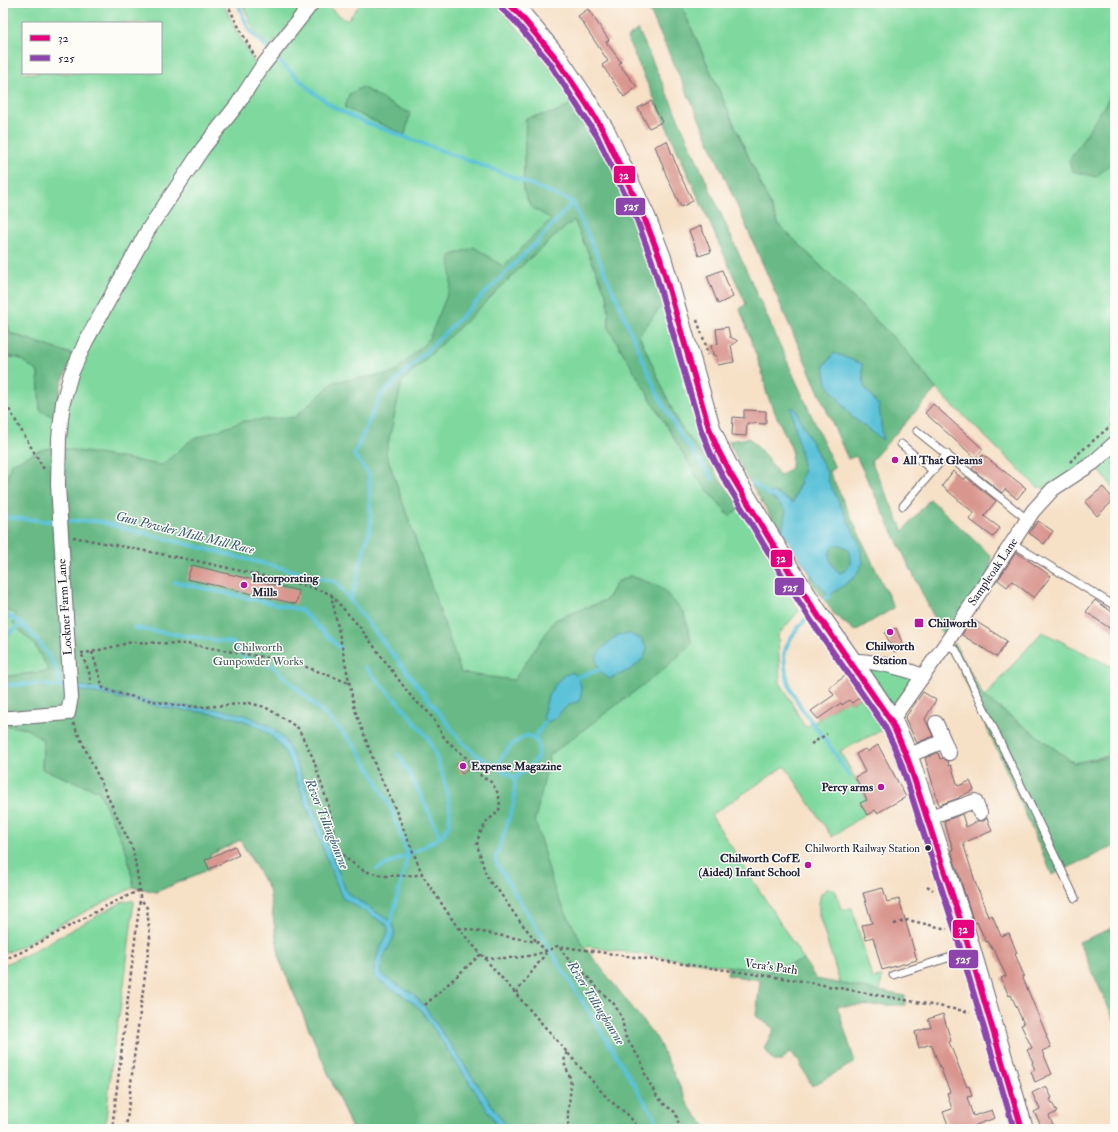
<svg xmlns="http://www.w3.org/2000/svg" width="1118" height="1132" font-family="'IM FELL Double Pica',serif">
<rect width="100%" height="100%" fill="#fdfcf7"/>
<filter id="ink" filterUnits="userSpaceOnUse"><feTurbulence type="fractalNoise" baseFrequency=".025" numOctaves="2"/><feDisplacementMap in="SourceGraphic" scale="8" xChannelSelector="R" yChannelSelector="G"/><feConvolveMatrix kernelMatrix="1 2 1 2 8 2 1 2 1" color-interpolation-filters="sRGB"/></filter>
<filter id="wash" filterUnits="userSpaceOnUse"><feTurbulence type="fractalNoise" baseFrequency=".012" numOctaves="4" result="noise"/><feDisplacementMap in="SourceGraphic" scale="16" xChannelSelector="R" yChannelSelector="G"/><feGaussianBlur stdDeviation="0.9" result="paint"/><feColorMatrix in="noise" values="0 0 0 0 0 0 0 0 0 0 0 0 0 0 0 0 0 1.4 0 .05"/><feComposite in="paint" operator="in"/></filter>
<g filter="url(#wash)">
<rect width="100%" height="100%" fill="#f6e0c6"/>
<path fill="#7fd99e" stroke="#507e6c" fill-rule="evenodd" d="M3 3H223L235 28 257 67 74 355 10 333 4 313 3 312ZM23 23H161V73H23Z
M242 3H307L270 48 253 29Z
M317 3H323L347 21 361 3H494L524 35 549 66 574 102 558 112 526 118 523 190 574 220 608 298 609 329 697 477 729 516 741 507 799 611 778 635 780 682 805 727C822 720 832 706 849 700L852 703 861 697 880 725 882 730 840 751 867 800 861 804 866 813 832 837 785 766 711 815 804 960 767 972 583 946 657 1039 690 1108 708 1129H352L280 961 269 889 240 840 210 855 214 867 156 892 150 866 49 671 3 677V356L19 358 38 372 40 410 68 403 83 357 130 269 207 152ZM630 576 661 587 555 620 606 600 617 582Z
M680 3H1115V490L1093 463 1053 489 1037 487 936 389 903 347 779 225Z
M663 304 716 475 678 423 639 335Z
M1042 632 1115 668V741L1107 756 1074 763 984 697Z
M860 661 917 674 891 721Z
M3 725 27 729 43 740 42 769 99 791 127 853 134 887 55 927 22 946 3 954Z
M826 889H835L841 909 852 908 872 978 882 977 880 992 840 983 819 915V903L821 894Z
M124 901H134L124 985 112 1058 105 1129H3V965L26 955Z"/>
<path fill="#67b985" stroke="#446e60" d="M646 3H680L779 225 903 347 936 389 871 461 903 531 930 499 991 556 990 576 948 640 940 630 856 456 848 459 701 123Z
M638 29 835 468 829 471 894 608 855 631 835 615 809 578 811 575 808 482 799 485 793 503 774 492 770 494 786 510 782 531 779 530 745 474 728 441 749 438 765 455 780 476 791 468 792 450 767 395 762 372 740 309 746 304 627 38Z
M362 87 396 107 410 113 405 135 345 108 349 94Z
M1115 89V159L1096 177 1072 171 1069 161Z
M574 102 612 169 640 226 663 304 639 335 678 423 741 507 729 516 697 477 609 329 608 298 574 220 530 258 482 306 429 356 402 382 386 453 461 673 514 680 555 620 606 600 617 582 631 576 661 587 684 613 692 644 659 673 550 755 535 820 555 892 583 945 657 1039 690 1108 708 1129H352L280 961 269 889 240 840 210 855 214 867 156 892 134 887 127 853 99 791 42 769 43 740 27 729 3 725V677L49 671 34 644 13 624 15 613 3 610V493L11 464 41 450 55 447 162 465 191 440 244 421 295 417 334 382 394 373 429 339 451 285 450 256 474 247 503 266 551 219 531 207 523 190 526 118 558 112Z
M3 312H4L10 333 74 355 61 385 57 419 40 410 38 372 19 358 3 356Z
M953 641 984 697 1074 763 1110 757 1115 746V846L1052 875 1008 774 952 652Z
M1115 927V1022L1079 942Z
M804 960 816 979 905 996V1005L837 1006 855 1062 812 1086 799 1062 790 1051 782 1061H774L764 1048 774 1029 756 1016 760 980 727 975 728 966 767 972Z"/>
<path fill="#5bc2d8" stroke="#3e728a" fill-rule="evenodd" d="M834 353 862 364 864 387 879 406 883 440 852 417 827 384 824 366Z
M792 407 795 409 827 473 828 480 859 543 863 563 854 578 829 596 811 575 782 531 786 510 769 495 774 492 793 503 799 485 801 484 800 480 804 469 791 408ZM835 545H841L848 549C851 560 852 569 840 573 831 566 824 554 835 545Z
M630 634 641 639 647 648C646 651 646 654 644 657 636 669 621 674 609 679L599 670 596 659 598 653 608 643 618 635Z
M573 672C581 681 583 689 580 701 576 702 570 704 566 707 556 714 560 720 545 722L543 715 548 696 554 686 563 676Z
M81 686 100 689 125 697 170 705 222 710 245 715 271 727 284 739 293 755 347 893 393 923C393 927 395 932 394 936 390 949 376 962 383 976L413 994 425 1007 508 1129H500L421 1010 411 1001 376 979 374 972V966L378 954 388 932 387 925 342 898 290 763C287 758 285 752 281 747 273 736 259 726 247 722 223 712 188 712 162 707 135 703 109 694 81 691Z"/>
<g fill="none" stroke-linecap="round" stroke-linejoin="round">
<path stroke="#5bc2d8" stroke-width="4" d="M238 3 245 21 250 31 268 49
M279 61 313 92 335 108 364 122 508 175 573 202 618 302 659 397 681 436 713 479
M753 483 769 495
M3 517 45 521H96L336 582 462 742 478 756 515 778 514 803 495 861 655 1118 663 1129
M175 582 301 610 340 648
M826 598 829 596
M351 601 371 524 369 474 354 455 380 397 537 242 573 202
M3 615C24 619 43 646 53 663 57 670 59 679 61 687
M806 619C798 627 786 642 784 655 784 658 785 663 785 667 788 696 809 718 826 741 834 752 842 764 849 776
M134 628 234 643 245 659 272 665 332 721 356 747 373 774 392 811 408 855 390 925
M3 640 9 633 22 624
M365 667 404 709 427 737 433 748 442 773 448 795 450 811 449 825 443 835 424 847 377 869
M578 677 599 670
M3 685 37 684 86 689
M398 754C414 781 428 808 440 837
M496 767C506 751 510 744 527 735L534 739
M515 778 526 770 537 758 539 744 534 739 545 722"/>
</g>
<g id="blocks">
<path fill="#d9968f" d="M588 9 609 40 606 42 621 62 619 64 637 87 624 97 602 65 608 61 578 16Z
M651 101 662 122 649 128 638 108Z
M667 141 680 175 693 201 681 207 667 177 655 146Z
M701 226 711 252 699 256 689 231Z
M722 270 733 297 718 304 707 276Z
M728 327 730 337 738 341 731 345 734 362 718 365 716 355H713L711 345 718 344 716 329Z
M933 404 983 449 975 458 925 413Z
M744 410 766 411V424L747 423 746 436 732 435 733 417 744 418Z
M983 455 1026 488 1017 499 1005 489 1002 493 972 469Z
M953 471 964 480 966 477 996 501 984 516 1000 528 993 537 969 519 974 513 942 486Z
M1103 487 1114 500 1097 516 1085 502Z
M1038 521 1053 531 1044 544 1029 533Z
M1016 552 1051 576 1034 598 1012 581 1007 587 998 580Z
M192 565 299 591 296 604 187 579Z
M1095 600 1115 614V632L1086 612Z
M972 619 1007 641 997 657 962 635Z
M896 628 904 647 894 652 885 633Z
M845 676 860 697 852 703 849 700 842 705 841 703 818 719 811 711 834 695 829 688Z
M923 692 936 700 925 719 933 736 917 743 905 718Z
M878 745 906 797 877 813 875 810 867 815 860 803 867 800 855 777 865 772 856 754 865 749 867 752Z
M938 753 940 759 943 758 948 761 949 766 951 765 958 786 970 781 974 790 959 797V798L939 805 925 758Z
M463 759 470 768 462 774 456 765Z
M962 814 966 827 978 821H984L987 818 992 831 963 843 978 891H979L988 917 992 915 1001 936 1009 933 1017 953 1015 954 1024 976H1022L1047 1036H1046L1051 1047 1042 1051 1052 1074 1035 1082 1031 1072 1035 1070 1032 1063 1033 1062 1027 1050 1032 1048 1021 1025 1024 1024 1011 995 1009 996 1001 978 1006 976 994 949H992L988 941 986 942 977 922 974 923 951 850 953 849 944 821Z
M235 846 239 855 209 869 205 860Z
M883 888 887 902 899 899 917 960 882 970 873 937 866 939 862 925 872 923 863 893Z
M943 1014 951 1041 949 1042 967 1087 969 1086 972 1096 967 1097 973 1116 992 1110 995 1118 976 1125 977 1129H950L943 1112 952 1109 947 1093 950 1092 931 1044 919 1048 915 1032 931 1027 928 1019Z
M1046 1086 1052 1098 1050 1099 1057 1112 1049 1116 1055 1129H1043L1034 1112 1040 1109 1032 1093Z"/>
</g>
</g>
<g filter="url(#ink)">
<use href="#blocks" fill-opacity="0" stroke="#6c646c" stroke-width="1"/>
<g fill="none" stroke-linecap="round" stroke-linejoin="round">
<defs>
<path id="lane" d="M917 431 1028 520
M901 444 933 471
M903 506 947 454
M1012 543 1115 606
M945 644 956 650 1075 898
M893 975 967 952"/>
<path id="street" d="M854 667 860 661C876 662 908 669 922 676
M3 718H12L68 713 71 697 58 485 59 438 63 402 71 374 86 341 148 230 203 148 237 105 261 68 312 3
M891 721 947 642 1033 511 1053 489 1093 463 1115 443
M936 723 944 741
M907 756 944 741 949 753
M927 818 975 801 980 813"/>
<path id="primary" d="M508 3 520 15 555 57 586 103 604 132 644 217 660 258 709 428 718 450 730 473 789 571 819 617 873 694 891 721 900 741 908 760 921 799 962 925 1022 1129"/>
</defs>
<use href="#lane" stroke="#6c646c" stroke-width="9"/>
<use href="#street" stroke="#6c646c" stroke-width="16"/>
<use href="#primary" stroke="#6c646c" stroke-width="24"/>
<path stroke="#6c646c" stroke-width="2.5" stroke-dasharray="3 3" stroke-linecap="butt" d="M227 3 235 20 255 57
M697 320 706 346 707 355
M3 399 45 471
M1070 462 1079 453 1115 422
M73 537 197 561 303 585 331 594 355 710 377 770 392 801 423 876 458 928 609 1100 627 1114 640 1129
M331 595 359 626 413 699 427 711 434 720 445 739 470 761 477 771 482 777 491 782 496 789 499 797 500 807 498 812 487 821 479 835 477 845 479 851 485 872 490 882 498 890 518 919 537 942
M92 652 103 688 113 692 142 699 181 706 206 707 249 703 265 707 283 718 298 728 313 758 328 804 333 826 334 844 348 860 364 871 385 876 422 875
M81 653 92 652 132 642 187 644 293 662 349 683
M82 655 89 672 91 685
M73 723 133 850 140 890V899L112 1129
M811 744 827 734
M927 886 933 890
M894 924 908 920 947 929
M459 928 537 942 547 952
M560 947 564 954 574 966 579 967 598 989 614 1004 622 1018 625 1036 641 1061 645 1074 651 1086 657 1096 664 1104 676 1113 680 1129
M485 958C511 958 533 959 557 946L796 980 970 1012
M3 960 24 951 108 905 140 890
M516 993 546 953
M425 1005 481 954
M567 1052C561 1065 567 1066 570 1078 573 1093 565 1112 569 1129
M126 1129 133 1065 150 938 147 908 141 899"/>
<use href="#lane" stroke="#fff" stroke-width="7"/>
<use href="#street" stroke="#fff" stroke-width="14"/>
<use href="#primary" stroke="#fff" stroke-width="22"/>
<defs>
<path id="bus-1" d="M508 3 520 15 555 57 586 103 604 132 644 217 660 258 709 428 718 450 730 473 789 571 819 617 891 721 900 741 908 760 962 925 1022 1129"/>
<path id="bus-2" d="M502 9 514 20 549 62 597 136 637 220 652 261 701 430 711 454 723 477 782 575 812 622 884 725 893 744 901 763 954 927 1014 1129"/>
</defs>
<use href="#bus-1" stroke="#fdfcf7" stroke-width="9"/>
<use href="#bus-2" stroke="#fdfcf7" stroke-width="9"/>
<use href="#bus-1" stroke="#e5007d" stroke-width="6"/>
<use href="#bus-2" stroke="#8e44ad" stroke-width="6"/>
</g>
</g>
<g fill="#b5179e" stroke="#fdfcf7" stroke-width="1.5">
<circle cx="895" cy="460" r="4"/>
<circle cx="244" cy="585" r="4"/>
<rect x="914" y="618" width="10" height="10" rx="2"/>
<circle cx="890" cy="632" r="4"/>
<circle cx="463" cy="766" r="4"/>
<circle cx="881" cy="787" r="4"/>
<circle cx="808" cy="865" r="4"/>
</g>
<circle fill="#22223b" stroke="#fdfcf7" stroke-width="1.5" cx="928" cy="848" r="3.5"/>
<g text-anchor="middle" dominant-baseline="central" stroke-width="3" stroke-linejoin="round" paint-order="stroke">
<g font-size="11" fill="#22223b" stroke="#fdfcf7" text-anchor="end">
<text x="920" y="848">Chilworth Railway Station</text>
</g>
<g font-size="12" font-weight="bold" fill="#22223b" stroke="#fdfcf7" text-anchor="start">
<text x="903" y="460">All That Gleams</text>
<text x="252" y="578">Incorporating<tspan x="252" dy="14">Mills</tspan></text>
<text x="928" y="623">Chilworth</text>
<text x="890" y="646" text-anchor="middle">Chilworth<tspan x="890" dy="14">Station</tspan></text>
<text x="471" y="766">Expense Magazine</text>
<text x="873" y="787" text-anchor="end">Percy arms</text>
<text x="800" y="858" text-anchor="end">Chilworth CofE<tspan x="800" dy="14">(Aided) Infant School</tspan></text>
</g>
<g font-size="12" fill="#22223b" stroke="#fdfcf7">
<text transform="translate(993 572) rotate(-56)">Sampleoak Lane</text>
<text transform="translate(65 607) rotate(-94)">Lockner Farm Lane</text>
<text transform="translate(771 967) rotate(8)">Vera's Path</text>
</g>
<g font-size="12" fill="#3e5959" stroke="#fdfcf7">
<text x="258" y="647">Chilworth<tspan x="258" dy="14">Gunpowder Works</tspan></text>
</g>
<g font-size="13" font-style="italic" fill="#365a72" stroke="#fdfcf7">
<text transform="translate(185 533) rotate(14)">Gun Powder Mills Mill Race</text>
<text transform="translate(327 824) rotate(68)">River Tillingbourne</text>
<text transform="translate(596 1003) rotate(58)">River Tillingbourne</text>
</g>
</g>
<g stroke="#fdfcf7" stroke-width="1.5">
<rect x="613" y="165" width="23" height="19" rx="4" fill="#e5007d"/>
<rect x="615" y="197" width="31" height="19" rx="4" fill="#8e44ad"/>
<rect x="770" y="549" width="23" height="19" rx="4" fill="#e5007d"/>
<rect x="774" y="577" width="31" height="19" rx="4" fill="#8e44ad"/>
<rect x="952" y="919" width="23" height="20" rx="4" fill="#e5007d"/>
<rect x="948" y="949" width="31" height="20" rx="4" fill="#8e44ad"/>
</g>
<g font-size="11" text-anchor="middle" font-weight="bold" fill="#fff">
<text x="624" y="179">32</text>
<text x="631" y="210">525</text>
<text x="781" y="562">32</text>
<text x="790" y="591">525</text>
<text x="963" y="933">32</text>
<text x="963" y="963">525</text>
</g>
<rect width="1118" height="1132" fill="none" stroke="#fdfcf7" stroke-width="16"/>
<rect x="22" y="22" width="140" height="52" fill="#fdfcf7" stroke="#a5a5ac"/>
<rect x="30" y="35" width="20" height="6" fill="#e5007d" stroke="#a5a5ac"/>
<text x="58" y="42" font-size="12" fill="#22223b">32</text>
<rect x="30" y="55" width="20" height="6" fill="#8e44ad" stroke="#a5a5ac"/>
<text x="58" y="62" font-size="12" fill="#22223b">525</text>
</svg>
